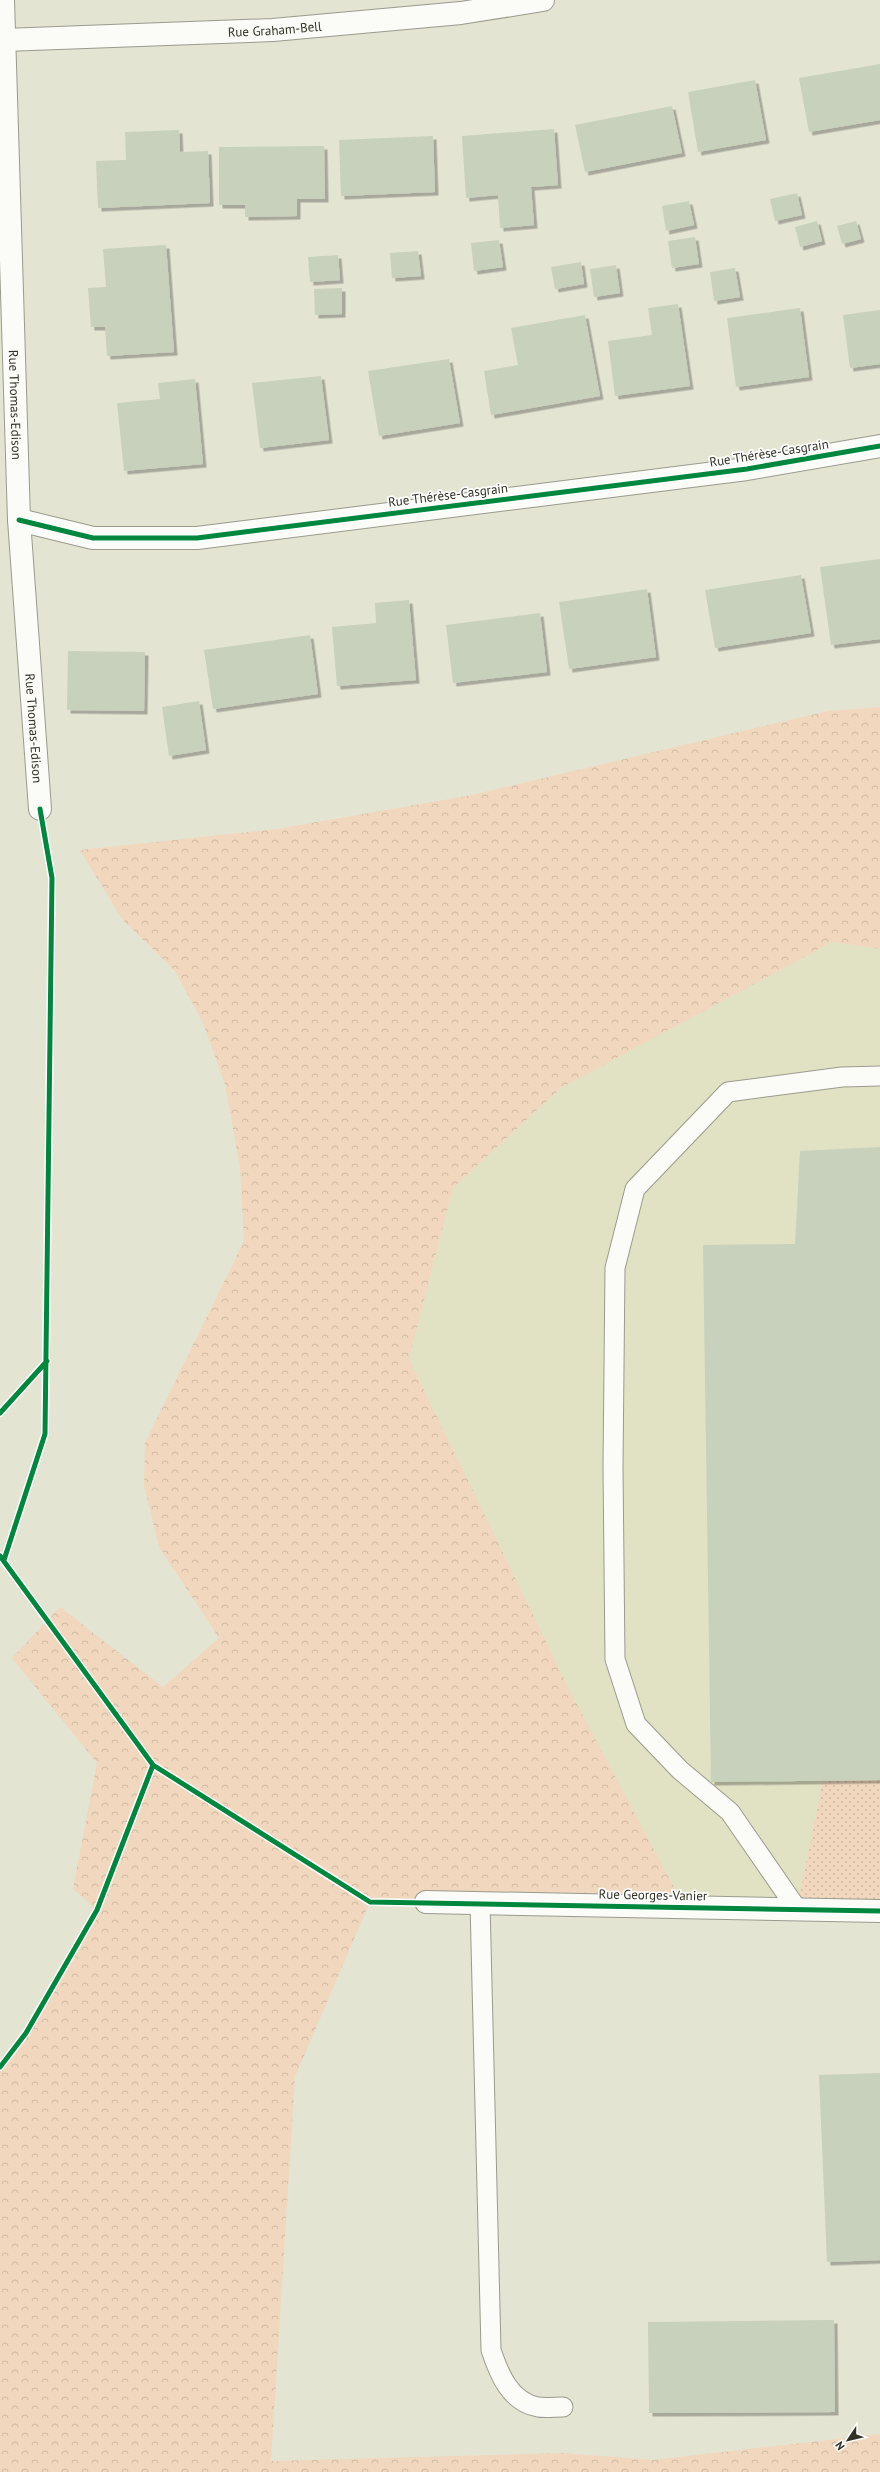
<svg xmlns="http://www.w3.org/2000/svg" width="880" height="2472" font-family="'PT Sans',sans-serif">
<defs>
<pattern id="grass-dots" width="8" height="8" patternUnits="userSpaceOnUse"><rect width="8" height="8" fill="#f0d7bd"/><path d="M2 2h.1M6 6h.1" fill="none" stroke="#ceb9a2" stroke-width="1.8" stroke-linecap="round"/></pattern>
<pattern id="forest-crowns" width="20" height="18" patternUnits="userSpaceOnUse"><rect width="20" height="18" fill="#f0d7bd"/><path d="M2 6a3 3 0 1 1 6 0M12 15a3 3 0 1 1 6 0" fill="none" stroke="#ceb9a2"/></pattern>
<filter id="shadow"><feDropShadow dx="3.5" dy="3.5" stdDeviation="0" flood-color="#0004"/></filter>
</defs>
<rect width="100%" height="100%" fill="#e4e4d3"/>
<path fill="#e1e2c4" d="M832 942 880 949V1909L684 1906 571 1693 409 1359 453 1188 561 1088Z"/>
<path fill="url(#grass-dots)" d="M880 1780V1909L797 1907 823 1781Z"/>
<path fill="url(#forest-crowns)" d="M880 707V949L832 942 561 1088 453 1188 409 1359 571 1693 684 1906 370 1902 295 2077 271 2461 562 2453 653 2460 880 2434V2472H0V2067L26 2033 97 1910 73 1889 97 1763 12 1658 60 1607 163 1687 219 1638 159 1547 144 1485 145 1443 244 1241 240 1168 225 1084 203 1023 175 971 122 919 80 850 277 829 472 795 828 711Z"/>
<path fill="#c7d1bb" filter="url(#shadow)" d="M880 64V120L809 132 799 78Z
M755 80 766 140 698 152 688 92Z
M672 106 682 153 585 172 575 125Z
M554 129 558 185 531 187 534 225 500 228 498 195 466 198 462 136Z
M179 130 180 152 208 151 210 203 98 208 96 161 126 160 125 132Z
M433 136 435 192 341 196 339 140Z
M324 146 325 199H297V216L245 217V205H219V147Z
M797 193 802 215 775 221 770 199Z
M689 201 694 225 666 231 662 206Z
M817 221 822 241 800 247 795 227Z
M856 221 861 239 842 244 837 226Z
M695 237 699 264 672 268 668 241Z
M499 240 503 267 474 271 471 243Z
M166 245 174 352 107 356 105 327H91L88 288 106 287 103 249Z
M418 251 421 276 392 278 390 253Z
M338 255 340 280 310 282 308 257Z
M581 262 584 284 555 289 551 267Z
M616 265 620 293 594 297 590 269Z
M735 268 740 297 714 301 710 272Z
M342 288V314L315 315 314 289Z
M678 304 690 386 615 396 608 341 652 335 648 308Z
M800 308 809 377 736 387 727 318Z
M880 310V364L850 368 843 315Z
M585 315 600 396 491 415 484 371 518 365 511 328Z
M449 359 460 423 379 436 368 371Z
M321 376 329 440 260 448 252 383Z
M195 379 203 464 124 471 117 403 160 399 158 383Z
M880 559V639L831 645 820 567Z
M801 575 811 633 715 648 705 590Z
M647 589 656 657 569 669 559 602Z
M409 600 416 680 337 686 332 627 376 623 375 603Z
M540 613 547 672 453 683 446 625Z
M310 635 318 694 213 709 204 650Z
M68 651 145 652 144 711 67 710Z
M199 701 206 750 169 756 162 707Z
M880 1147V1780L711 1782 703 1245 795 1244 800 1151Z
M880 2073V2260L827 2262 819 2075Z
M834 2320 835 2412 649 2413 648 2322Z"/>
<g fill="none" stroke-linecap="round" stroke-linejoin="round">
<defs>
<path id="service" d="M480 1903 491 2350C499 2374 510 2402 538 2407 545 2408 555 2407 563 2407
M797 1909 730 1812 680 1770 636 1724 615 1659 613 1467 615 1268 635 1189 728 1092 842 1077 880 1076"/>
<g id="minor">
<path id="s1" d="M3 0 19 520 40 809"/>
<path id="s2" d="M4 40 273 30 461 13 543 0"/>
<path d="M19 520 93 538H197L747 469 880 446"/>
<path d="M426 1902 880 1911"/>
</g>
</defs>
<use href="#service" stroke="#9a9b8d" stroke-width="21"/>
<use href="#minor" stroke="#9a9b8d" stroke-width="24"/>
<use href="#service" stroke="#fbfbf8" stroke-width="19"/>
<use href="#minor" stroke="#fbfbf8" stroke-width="22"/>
<defs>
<path id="cycleway" d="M19 520 93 538H197L747 469 880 446
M0 1413 47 1361
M0 1556 153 1765 370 1902 880 1911
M4 1560 45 1434 52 878 40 809
M0 2067 26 2033 97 1910 153 1765"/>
</defs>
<use href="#cycleway" stroke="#fff" stroke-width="8"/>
<use href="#cycleway" stroke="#00873e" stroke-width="5"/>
</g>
<g text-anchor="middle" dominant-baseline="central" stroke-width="3.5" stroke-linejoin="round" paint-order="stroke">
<g font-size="13" fill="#313225" stroke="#fff">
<text stroke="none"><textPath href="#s2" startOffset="271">Rue Graham-Bell</textPath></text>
<text stroke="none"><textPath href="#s1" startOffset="405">Rue Thomas-Edison</textPath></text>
<text transform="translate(769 453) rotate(-9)">Rue Thérèse-Casgrain</text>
<text transform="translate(448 495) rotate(-7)">Rue Thérèse-Casgrain</text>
<text stroke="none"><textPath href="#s1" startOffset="729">Rue Thomas-Edison</textPath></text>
<text transform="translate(653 1895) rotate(1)">Rue Georges-Vanier</text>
</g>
</g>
<g transform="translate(848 2440) rotate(235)" stroke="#ffffff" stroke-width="3" paint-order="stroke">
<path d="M0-3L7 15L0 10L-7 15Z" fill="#313225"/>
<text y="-6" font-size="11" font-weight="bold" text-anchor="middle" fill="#313225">N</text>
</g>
</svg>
